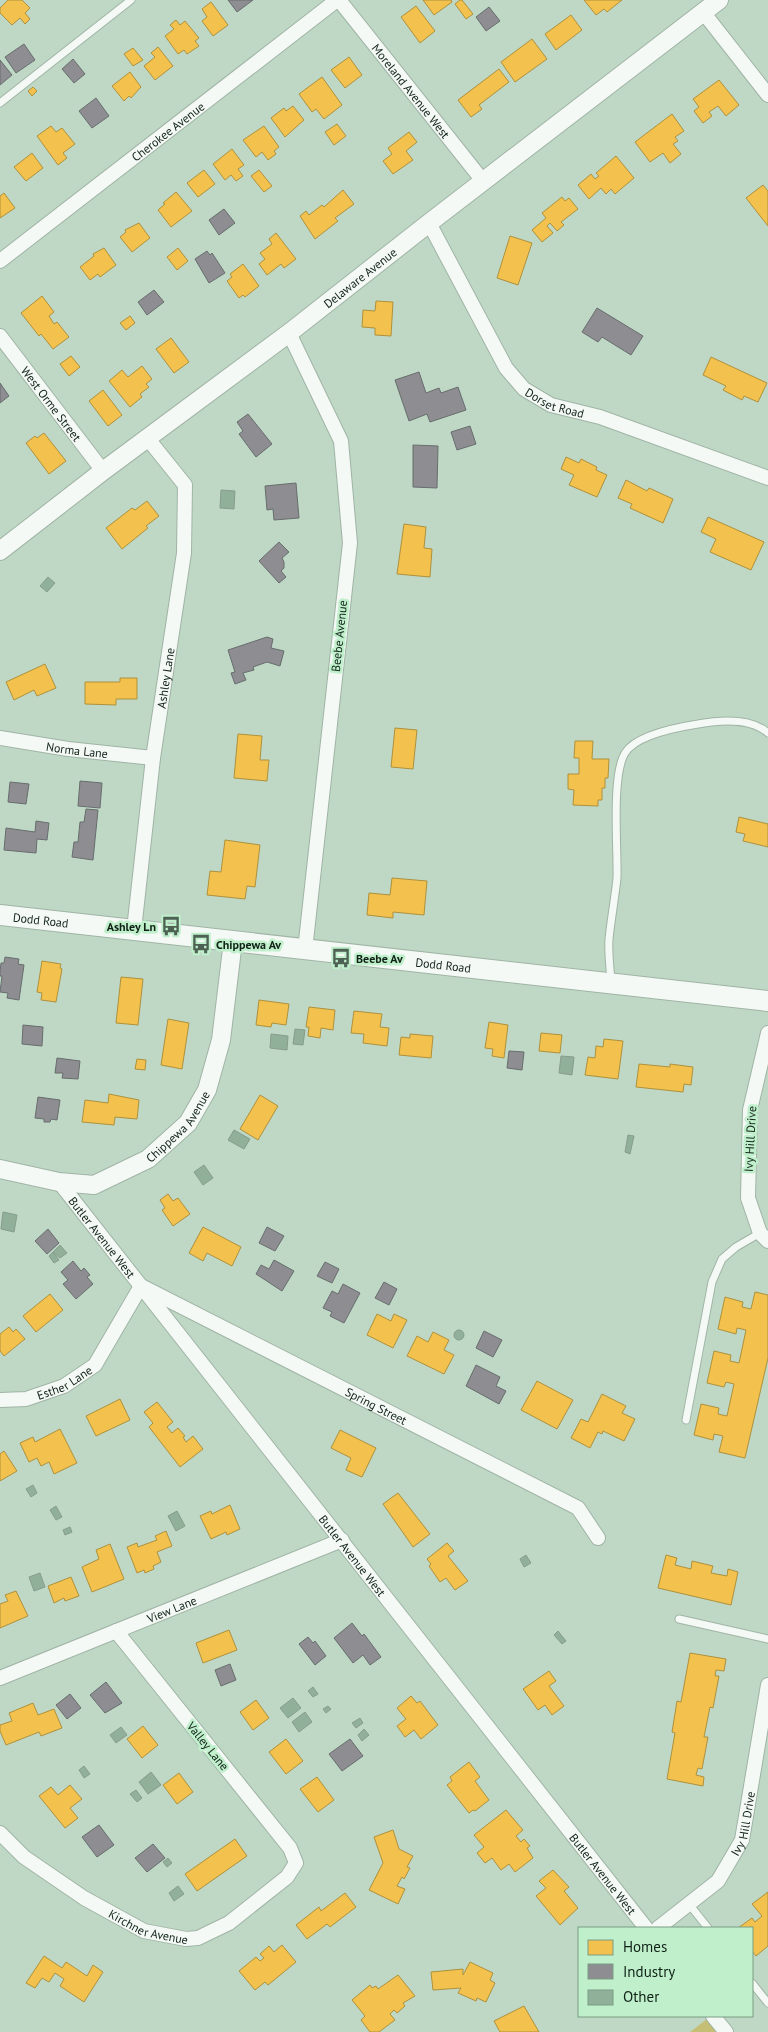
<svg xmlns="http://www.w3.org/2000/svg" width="768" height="2032" font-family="'PT Sans',sans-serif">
<rect width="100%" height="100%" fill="#bed8c5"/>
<path fill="#c5bf76" d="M707 2019 725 2032H690Z"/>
<path fill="#f2c14e" stroke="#ae913d" d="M8 0H22L30 8 25 13 30 19 25 24 20 18 12 25 0 13V8Z
M423 0H451L452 2 434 15Z
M460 0H462L473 14 466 19 455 4Z
M584 0H622L607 12 604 9 596 15Z
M211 2 228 25 213 36 202 21 207 17 202 9Z
M416 6 435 31 420 43 401 17Z
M571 15 582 30 556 50 545 34Z
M176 20 180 25 185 21 199 38 195 41 199 46 187 54 184 50 178 54 165 36 174 29 170 25Z
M532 39 547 59 515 82 501 62Z
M158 47 173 66 155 80 144 66 155 57 151 53Z
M133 48 143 60 133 66 124 54Z
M349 57 362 75 345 88 331 70Z
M499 69 509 82 479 105 482 109 471 117 458 100Z
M130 72 141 87 131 98 129 96 124 101 112 86Z
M322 77 342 105 324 119 316 109 312 112 299 94Z
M719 80 739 105 726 116 718 106 709 112 712 116 703 123 694 111 699 107 693 99Z
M33 87 37 91 32 96 28 91Z
M293 106 304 120 285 137 271 118 284 108 286 111Z
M672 114 684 131 675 137 678 141 673 144 681 154 670 163 663 153 650 162 635 142Z
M337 124 346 136 334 145 325 132Z
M51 126 56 132 62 128 75 144 63 153 67 158 58 165 37 136Z
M264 126 279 147 274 151 276 154 268 160 262 152 256 157 243 140Z
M409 132 417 142 406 151 413 160 393 174 383 161 392 154 388 148Z
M232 149 244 165 238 169 243 176 236 181 231 175 225 180 213 164Z
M32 153 43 168 26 181 14 167Z
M616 156 634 178 615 194 611 189 606 194 601 188 589 199 578 185 591 174 595 179 599 176 596 173Z
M204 170 215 184 198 197 187 183Z
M259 170 272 186 264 192 251 176Z
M763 185 768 191V226L746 198Z
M343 190 354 204 335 218 338 221 315 239 300 216 306 211 309 215 322 205 324 207Z
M176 192 192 211 171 227 158 210 165 204 163 203Z
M4 193 15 208 0 218V196Z
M562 197 565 201 569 198 578 209 561 222 564 225 557 231 550 223 547 226 553 233 542 242 532 230 546 218 542 213Z
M139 223 150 238 132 252 120 237 126 232 125 230Z
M276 233 296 259 284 268 281 264 267 275 259 264 265 259 260 253 272 244 269 239Z
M510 236 532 243 518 285 497 278Z
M104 248 116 265 100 277 98 274 90 280 80 267 94 256 93 254Z
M178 248 188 261 177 270 167 257Z
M243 264 259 286 245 297 243 295 239 298 227 281 232 277 230 274Z
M42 296 54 312 49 316 54 324 57 322 69 337 53 349 41 334 39 336 21 313Z
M376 301 393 302 391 336 375 335V328L362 327 363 310 375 311Z
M130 316 135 323 126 330 120 323Z
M171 338 189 362 174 373 156 349Z
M71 356 80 367 69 376 60 364Z
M711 357 767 383 758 402 744 396 742 400 723 390 726 386 703 375Z
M142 366 152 379 146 384 149 387 140 394 142 397 130 407 109 381 122 370 128 377Z
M103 390 122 415 108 426 89 401Z
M44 433 66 461 49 474 26 443 35 436 37 438Z
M566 457 579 463 581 459 597 467 596 470 607 475 597 497 569 485 574 475 561 469Z
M626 480 647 491 649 488 673 499 663 523 630 508 632 504 618 498Z
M147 501 159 516 146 526 148 528 122 549 106 528 132 508 135 510Z
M708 517 764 542 751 570 710 552 716 539 701 532Z
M404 524 426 527 424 548 432 549 430 577 397 574Z
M45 664 56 688 37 696 34 690 14 700 6 682Z
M120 678H137V699H116V705L85 704V682H120Z
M395 728 417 730 413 769 391 767Z
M238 734 262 736 260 760H269L267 781 234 778Z
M575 741H593L592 759H609L608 778H605V788H602V800H598V806L573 805 574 790 568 789V774H579V758H574Z
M739 817 768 824V847L743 841 745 834 736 832Z
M225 840 260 845 255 887 247 886 245 899 207 895 210 871 221 872Z
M392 878 427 881 424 915 393 912V918L367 915 369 893 390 895Z
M42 961 61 964 60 968 62 969 56 1002 41 1000 42 993 37 992Z
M121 977 143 979 138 1025 116 1023Z
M259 1000 289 1004 286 1025 272 1023 271 1027 256 1025Z
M309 1007 335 1010 333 1030 321 1028 320 1038 308 1036 309 1027H306Z
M354 1011 382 1014 380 1027 389 1028 387 1046 363 1043 364 1034 351 1033Z
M168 1019 189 1023 182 1069 161 1065Z
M489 1022 508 1025 504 1058 492 1056 493 1049 485 1048Z
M541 1033 562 1035 560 1053 539 1051Z
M410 1034 433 1036 431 1058 399 1055 401 1037 410 1038Z
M604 1039 623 1041 618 1079 585 1075 588 1057 595 1058 596 1046 603 1047Z
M137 1059 146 1060 145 1070 135 1069Z
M639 1064 670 1067V1064L693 1067 691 1085 684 1084 683 1092 636 1087Z
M109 1094 139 1100 137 1119 115 1117 114 1125 82 1122 85 1100 108 1103Z
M260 1095 278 1106 258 1140 240 1129Z
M168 1194 173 1201 178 1198 190 1214 173 1226 162 1210 165 1208 160 1200Z
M203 1227 241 1247 232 1266 207 1253 203 1261 189 1253Z
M755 1292 768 1295V1358L745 1458 719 1452 723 1436 714 1434 713 1440 694 1435 701 1404 719 1408 718 1414 727 1416 734 1384 726 1382 724 1387 707 1383 714 1351 731 1355 730 1361 739 1363 746 1330 737 1328 736 1334 718 1329 725 1297 743 1302 742 1307 751 1309Z
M50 1294 63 1310 36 1332 23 1316Z
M377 1314 391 1321 394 1314 407 1320 393 1348 367 1335Z
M9 1327 13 1332 16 1329 25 1339 4 1356 0 1351V1334Z
M433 1332 449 1340 444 1350 454 1355 444 1374 407 1356 417 1336 428 1342Z
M537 1381 573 1400 557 1429 521 1410Z
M602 1394 626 1406 622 1413 635 1419 624 1441 603 1431 602 1434 598 1432 590 1448 571 1438 581 1419 588 1422Z
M120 1399 130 1420 96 1436 86 1416Z
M157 1402 173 1422 167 1427 172 1433 178 1428 185 1436 183 1437 186 1442 193 1436 203 1449 180 1467 149 1427 153 1423 144 1412Z
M60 1429 77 1463 54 1474 49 1462 41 1466 37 1458 29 1462 20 1443 33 1437 35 1442Z
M340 1430 376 1448 362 1477 346 1470 351 1458 331 1448Z
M4 1451 17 1471 0 1481V1454Z
M398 1493 430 1534 413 1547 383 1504Z
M230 1505 240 1529 227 1535 226 1532 211 1539 200 1516 211 1511 212 1514Z
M166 1531 172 1546 157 1552 161 1562 153 1566 154 1569 145 1573 144 1570 137 1573 127 1547 137 1543 138 1547 157 1540 155 1536Z
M447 1543 454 1551 448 1556 468 1581 455 1590 446 1578 440 1582 429 1566 431 1564 427 1559Z
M110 1544 124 1579 92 1592 82 1567 99 1559 96 1550Z
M666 1555 677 1558 675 1565 691 1569 692 1561 713 1566 711 1573 727 1576 728 1569 738 1572 731 1605 658 1588Z
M71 1577 79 1596 65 1601 64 1598 54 1603 48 1586Z
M16 1591 28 1616 0 1628V1604L8 1601 5 1595Z
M229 1630 237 1650 203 1663 196 1643Z
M690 1653 726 1659 724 1671 716 1670 715 1676H719L713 1708 710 1707 704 1737H708L702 1769 698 1768 696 1775 704 1777 703 1786 667 1779 675 1733 672 1732 677 1701 681 1702Z
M549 1671 556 1681 549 1686 564 1706 552 1715 545 1705 538 1710 523 1689Z
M411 1696 417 1703 420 1701 438 1725 421 1739 414 1730 405 1737 397 1726 406 1719 397 1708Z
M256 1700 269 1718 253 1730 240 1712Z
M33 1703 38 1715 54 1709 62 1728 41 1736 39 1732 6 1745 0 1731V1725L12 1721 9 1713Z
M143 1726 158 1745 142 1758 127 1739Z
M286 1739 303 1761 286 1774 269 1752Z
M469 1762 480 1777 475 1781 489 1800 475 1811 473 1810 469 1813 447 1785 452 1781 450 1777Z
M179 1773 193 1792 177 1804 163 1785Z
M317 1777 334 1800 318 1812 300 1789Z
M70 1785 82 1799 70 1808 78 1818 65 1828 39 1796 51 1787 58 1795Z
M506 1810 523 1830 516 1836 521 1842 524 1839 530 1846 527 1848 533 1858 515 1872 509 1864 501 1870 492 1858 485 1863 477 1853 484 1847 474 1835Z
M393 1830 399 1849 413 1856 407 1867 410 1868 404 1879 402 1877 397 1886 405 1889 398 1904 369 1890 383 1863 374 1837Z
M235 1839 247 1856 197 1891 185 1874Z
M553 1870 569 1887 564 1891 578 1908 560 1925 536 1896 546 1888 539 1881Z
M768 1892V1946L756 1956 752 1951V1928H738L752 1918 755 1922 762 1916 752 1904Z
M345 1893 356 1907 330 1927 327 1924 307 1939 296 1925 319 1907 321 1911Z
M282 1945 296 1962 268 1985 265 1982 255 1990 239 1971 256 1957 260 1961 264 1958 260 1954 269 1946 274 1952Z
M44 1956 62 1968 66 1962 87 1976 93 1965 103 1972 84 2002 60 1986 64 1979 55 1973 49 1982 42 1978 35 1988 26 1983Z
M470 1962 493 1973 490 1980 495 1983 486 2002 477 1998 476 2001 458 1993 461 1988 433 1990 431 1972 463 1969V1975Z
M398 1975 415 1996 403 2003 405 2006 397 2013 394 2010 390 2014 395 2020 379 2032H370L361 2020 365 2016 352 2000 370 1985 372 1988 376 1986 378 1989Z
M524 2006 539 2032H500L494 2021Z"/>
<path fill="#8d8d92" stroke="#686d6d" d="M228 0H253L237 12Z
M489 7 500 21 486 31 476 17Z
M24 44 35 60 16 73 5 57Z
M73 59 85 74 74 83 62 69Z
M0 60 12 75 0 85Z
M96 98 109 116 92 128 79 111Z
M224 209 235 223 219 235 209 220Z
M207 251 210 255 212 253 225 273 209 283 195 259Z
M154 290 164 302 147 315 138 302Z
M597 308 643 336 631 355 602 337 598 342 582 332Z
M419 372 426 393 439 388 441 393 458 387 466 410 430 422 427 414 409 421 395 380Z
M0 383 9 396 0 403Z
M248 414 272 444 256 457 239 434 243 431 237 422Z
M470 426 476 444 457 450 451 432Z
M413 445 438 446 437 488 413 487Z
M296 483 299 518 274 520 273 509 267 510 265 486Z
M279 542 289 552 282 558 284 562V568L281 571 286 577 279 583 259 561Z
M267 637 273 639 271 648 284 651 280 666 267 662 253 667 254 670 243 673 246 680 235 684 231 673 235 672 228 650Z
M80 781 102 783 100 808 78 806Z
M10 782 29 784 26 804 8 802Z
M86 809 98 810 93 860 72 857 74 842H78L80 822H84Z
M36 821 49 823 47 840 37 839 36 853 4 850 6 828 35 832Z
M5 957 19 959 18 964 24 965 19 1000 7 998 8 993 0 992 2 976H0V972L1 963H4Z
M23 1025 43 1027 42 1046 22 1044Z
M509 1051 524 1052 522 1070 507 1068Z
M57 1058 80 1061 78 1079 62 1078 63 1073H55Z
M38 1097 60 1100 57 1120 51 1119 50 1122H44V1119L35 1118Z
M267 1227 284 1236 275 1251 259 1243Z
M48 1229 59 1243 47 1254 35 1241Z
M274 1260 294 1271 282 1291 256 1274 261 1265 269 1269Z
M73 1261 81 1271 84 1268 90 1275 87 1277 93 1284 76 1299 63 1284 68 1280 61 1272Z
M325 1262 339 1269 332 1283 317 1276Z
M384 1282 397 1289 389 1305 375 1298Z
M343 1284 360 1293 344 1323 330 1316 332 1312 323 1308 332 1291 338 1294Z
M484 1331 502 1340 493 1357 476 1348Z
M476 1365 500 1377 496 1386 506 1391 499 1404 466 1386Z
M352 1623 362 1636 364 1634 381 1657 370 1665 363 1655 353 1663 334 1638Z
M308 1637 313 1643 315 1641 326 1656 315 1665 299 1644Z
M230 1664 236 1680 221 1686 215 1670Z
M106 1682 122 1703 105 1713 90 1695Z
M70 1694 81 1708 67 1719 56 1705Z
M350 1739 363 1756 342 1771 329 1754Z
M99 1825 114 1845 97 1857 82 1837Z
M153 1844 165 1858 147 1872 135 1858Z"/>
<path fill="#90b09a" stroke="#889c8d" d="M221 490 235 491 234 509 220 508Z
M48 577 55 583 47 592 40 586Z
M295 1029 305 1030 303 1045 293 1044Z
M271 1034 288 1036 287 1050 270 1048Z
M561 1056 574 1057 572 1075 559 1073Z
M234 1130 250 1139 244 1149 228 1140Z
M628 1135 634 1136 630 1154 625 1152Z
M204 1165 213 1178 203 1185 194 1172Z
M3 1212 17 1215 14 1232 1 1229Z
M60 1245 67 1253 60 1258 53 1252Z
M53 1252 59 1260 54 1263 49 1256Z
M454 1335a5 5 0 1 1 10 0a5 5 0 1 1-10 0Z
M33 1485 37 1493 31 1497 26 1489Z
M56 1506 62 1517 56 1520 50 1510Z
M177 1511 185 1526 176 1531 168 1516Z
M70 1527 72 1532 65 1535 63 1530Z
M526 1555 531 1563 524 1567 520 1559Z
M40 1573 45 1587 34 1591 29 1577Z
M558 1631 566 1641 562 1644 554 1635Z
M313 1687 318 1694 313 1697 308 1691Z
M293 1698 301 1708 288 1718 280 1708Z
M328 1706 331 1709 326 1713 323 1709Z
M305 1712 312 1722 299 1732 292 1722Z
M360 1718 363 1723 356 1728 352 1723Z
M121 1727 127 1735 116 1743 110 1735Z
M364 1729 369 1735 362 1741 358 1735Z
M84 1766 90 1774 84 1778 79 1770Z
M151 1772 161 1785 148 1794 139 1782Z
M136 1790 142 1798 137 1802 130 1794Z
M168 1858 172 1863 167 1867 163 1862Z
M178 1886 184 1894 174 1901 169 1893Z"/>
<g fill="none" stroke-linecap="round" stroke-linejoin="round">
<defs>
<path id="service" d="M0 103 131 0
M611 981C610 967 608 953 609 939 611 919 615 898 617 878 618 850 611 776 625 753 636 735 679 727 698 724 720 720 750 717 768 733
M686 1420 712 1282 722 1259 736 1247 760 1233
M679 1619 768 1639
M689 1904 708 1928
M752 1983 768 2003"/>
<g id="minor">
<path id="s1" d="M339 0 483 181"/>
<path d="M703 12 768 95"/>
<path id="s2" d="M429 223 506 368 524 389 551 405 600 417 768 478"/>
<path id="s3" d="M0 261 337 0"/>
<path d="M289 333 341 441 350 543 305 950"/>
<path id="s4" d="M0 336 103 471"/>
<path id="s5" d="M0 738 68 749 153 758"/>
<path id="s6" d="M134 930 153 758 184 553 185 485 148 439"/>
<path d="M768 1033 750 1110 748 1198 760 1233 768 1241"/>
<path id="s7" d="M59 1182 646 1928"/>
<path id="s8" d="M0 1400 26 1399 64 1386 95 1365 141 1286 578 1508 598 1538"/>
<path id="s9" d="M0 1678 342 1540"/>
<path id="s10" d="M0 1833 24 1857 84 1898 144 1931 186 1939 198 1938 229 1923 287 1877 296 1863 290 1848 116 1631"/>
<path id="s11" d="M658 1928 718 1881 742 1840 768 1685"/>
<path d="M713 2016 726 2032"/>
</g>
<g id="tertiary">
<path id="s12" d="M0 551 103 471 289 333 429 223 719 0"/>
<path id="s13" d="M0 1169 59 1182 94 1185 148 1159 188 1123 207 1090 221 1040 233 941"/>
</g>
<g id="secondary">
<path id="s14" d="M0 915 768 1001"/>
</g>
</defs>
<use href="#service" stroke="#a0b4a5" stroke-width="9"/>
<use href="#minor" stroke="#a0b4a5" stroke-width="16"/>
<use href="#tertiary" stroke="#a0b4a5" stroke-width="20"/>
<use href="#secondary" stroke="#a0b4a5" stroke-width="22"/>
<use href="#service" stroke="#f5f9f6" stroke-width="7"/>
<use href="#minor" stroke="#f5f9f6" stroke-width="14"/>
<use href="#tertiary" stroke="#f5f9f6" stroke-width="18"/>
<use href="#secondary" stroke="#f5f9f6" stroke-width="20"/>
</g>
<defs>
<symbol id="bus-bare" viewBox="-9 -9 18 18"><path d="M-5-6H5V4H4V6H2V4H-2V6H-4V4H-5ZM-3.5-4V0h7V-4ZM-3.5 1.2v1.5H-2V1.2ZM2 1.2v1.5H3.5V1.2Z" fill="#4d6253" stroke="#c0efcc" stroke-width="2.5" paint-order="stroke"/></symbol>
</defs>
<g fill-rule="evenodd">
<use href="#bus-bare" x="157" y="912" width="28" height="28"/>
<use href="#bus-bare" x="187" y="930" width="28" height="28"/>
<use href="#bus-bare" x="327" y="944" width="28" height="28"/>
</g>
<g text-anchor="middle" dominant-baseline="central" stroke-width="5" stroke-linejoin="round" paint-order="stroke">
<g font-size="12" fill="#102216" stroke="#c0efcc">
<text stroke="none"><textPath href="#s1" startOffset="116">Moreland Avenue West</textPath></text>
<text stroke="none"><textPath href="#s3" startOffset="212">Cherokee Avenue</textPath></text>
<text stroke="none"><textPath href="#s12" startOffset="452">Delaware Avenue</textPath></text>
<text stroke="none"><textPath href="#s2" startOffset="226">Dorset Road</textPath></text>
<text stroke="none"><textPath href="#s4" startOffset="85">West Orme Street</textPath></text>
<text transform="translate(339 636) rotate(-84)">Beebe Avenue</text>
<text stroke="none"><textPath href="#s6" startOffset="254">Ashley Lane</textPath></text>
<text stroke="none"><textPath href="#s5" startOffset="78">Norma Lane</textPath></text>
<text stroke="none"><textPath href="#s14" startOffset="41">Dodd Road</textPath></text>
<text stroke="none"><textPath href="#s14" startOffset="446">Dodd Road</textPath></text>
<text stroke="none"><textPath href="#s13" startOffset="200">Chippewa Avenue</textPath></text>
<text transform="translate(750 1139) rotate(-87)">Ivy Hill Drive</text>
<text stroke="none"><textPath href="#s7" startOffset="70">Butler Avenue West</textPath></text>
<text stroke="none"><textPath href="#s8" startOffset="68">Esther Lane</textPath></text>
<text stroke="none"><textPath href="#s8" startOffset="459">Spring Street</textPath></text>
<text stroke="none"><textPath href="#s7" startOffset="475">Butler Avenue West</textPath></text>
<text stroke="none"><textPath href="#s9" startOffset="185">View Lane</textPath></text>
<text transform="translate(208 1746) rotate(51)">Valley Lane</text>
<text stroke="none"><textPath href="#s11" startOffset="140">Ivy Hill Drive</textPath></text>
<text stroke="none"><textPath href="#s7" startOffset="880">Butler Avenue West</textPath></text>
<text stroke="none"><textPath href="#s10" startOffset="178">Kirchner Avenue</textPath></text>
</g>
<g font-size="12" font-weight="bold" fill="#102216" stroke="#c0efcc" text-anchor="start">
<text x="156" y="926" text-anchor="end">Ashley Ln</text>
<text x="216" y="944">Chippewa Av</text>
<text x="356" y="958">Beebe Av</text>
</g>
</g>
<rect x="578" y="1927" width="175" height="90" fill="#c0efcc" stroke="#7a9d83"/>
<rect x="588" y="1940" width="25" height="15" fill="#f2c14e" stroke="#7a9d83"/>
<text x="623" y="1952" font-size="15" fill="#102216">Homes</text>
<rect x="588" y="1964" width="25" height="15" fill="#8d8d92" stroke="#7a9d83"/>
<text x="623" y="1977" font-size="15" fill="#102216">Industry</text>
<rect x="588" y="1990" width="25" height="15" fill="#90b09a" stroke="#7a9d83"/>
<text x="623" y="2002" font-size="15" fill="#102216">Other</text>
</svg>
